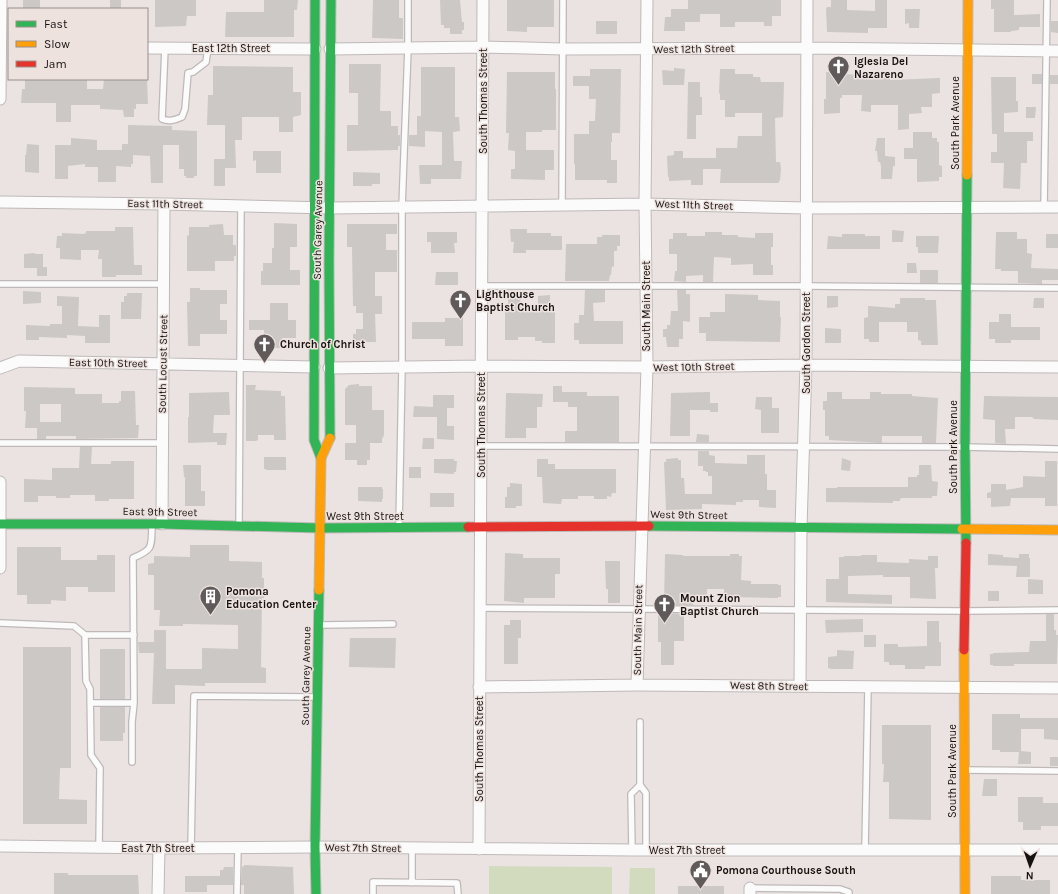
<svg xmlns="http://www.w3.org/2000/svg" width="1058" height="894" font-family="Karla,sans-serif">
<rect width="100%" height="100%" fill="#eae3e2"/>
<path fill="#d3dbbf" d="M489 866 612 867V894H489Z
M630 868H655V894H629Z"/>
<path fill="#ccc8c5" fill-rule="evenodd" d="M23 0H40V9H23Z
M110 0H121V9H110Z
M155 0H196V16H187L186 26 155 27Z
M264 0H298L297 10H294V37H225L226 12H264Z
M373 0H399V18H403V39L372 38Z
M440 0H460L462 22H464V30H462V34H450V28H444V25H441Z
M507 0H554V27H527V32L507 31Z
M688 0H781V16H772V26H764V22H735V27H720V14H700V22H685V31H664L665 17H671V9H688Z
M831 0H847V10L875 11V0H887V28H868V33L827 32 826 9 827 7H831Z
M991 0H1014V15L1040 14V27H1019V30L1011 31V32H994V9H991Z
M905 9H920L919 28H909V23L905 24Z
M596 21H617V34H596Z
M1051 21H1058V33L1051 32Z
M349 64H381L380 111H391V126H398V135H400V146H398V150L347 151V125H358V93H349Z
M213 66 293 67V92H301V115L293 117V132H279V117H242V140H235L236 168H225V186H214V159H225V125H207L208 95H213Z
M421 67H455V117H459L460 131 453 132 454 161H462L461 179H431V184H420L419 165H442V132L425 131V147L409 146V135H417V116H421Z
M674 68 685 69 684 85H663L662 70 674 71Z
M590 69H621L620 133H612V142H611V160H617V183H607V180H575V164H574V134H589V121H595L596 99H589V86H573V76H590Z
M720 69H735V74H753V77H760L761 82H784L783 117 775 118 776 162H780L781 168 780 181 779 180V183H720L721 169H703V185H691V180L669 181V177H668L667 156 674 155V151H683V158H716V148H737L738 136H762V113H735V117H725V100H720V94L719 93Z
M507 72H555V89H556V130H542V132H526V150H554V170H545V180L511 179V169H515V151L508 150 509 133H506Z
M826 72H842V74L860 75H886V77H890V80L940 78V93L932 94V107H921L922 113 909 114V129L898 130V105H871V112L861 111 862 95H842V98H840V113L824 114V99H826Z
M1032 74H1042V84H1032Z
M1050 75H1058V84H1050Z
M991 77H1016V101H1018V112L1004 113V132H1033V141H1027V163H1021L1020 189 1003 188 1004 163H991V152H997V134H992Z
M25 79H87V89H103L104 79H147L148 104H136V109H134V117H124L123 110 100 109V105H71V122H56V103H21L22 89H25Z
M688 82H700V97H702V115H696V139H687Z
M1026 107H1036L1035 118H1026Z
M128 125 172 126V130L197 131V176H194V178H186V176H184V169H179V145H163V183H151L150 156 133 155V164H131V167L116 166V182H98V167H85V164L68 166V179H55V145H71V138L97 140V150H122V144H128Z
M913 132H932V138H937V142H939V165L942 166V177H939V181L917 182V159H904V148H913Z
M877 138H885V156L895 157V166H893L892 179H881V166L880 162H878L877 151H875Z
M27 144 39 145V173L25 172V155H26Z
M253 151H281V173H256V160L253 161Z
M353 172 380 173V184H372V186H353Z
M274 223 297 224V247H290V270H300V285H261V271H263V263H272V248H274Z
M223 224 224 235H233V245H236V256H234V261H215V271H187V236L189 235V227H209V225Z
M347 224H397V234H386V250H397V272H375V296H382V314H375L376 342H365V346H353V334H356V329H363V313H356V306H353L352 247H347Z
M115 227H133L134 265H142V275H116V277H102V259H98L99 250H81V260L60 259V248H56L57 236H62V233L83 234 86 233V231H115Z
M510 229H527V233H551V236H562V250H526V253H513L514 242H511Z
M892 230 904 231 903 242H892Z
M427 232H457V243H454L455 253H431V242H427Z
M705 232H722V235H738V237L755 238V233H773V247H771V265H773V275H753V264L731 265V258L714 257 713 282H703V275L686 276V282L674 281 675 271H677V254H669V239H673V233H687V236H705Z
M996 232H1017V239H1027V253L1032 254 1031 268 1058 269V280H1042V284L1018 283V271H1001V269H995Z
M842 234H865V236H880V249H827L828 236 842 237Z
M1046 234H1058V248H1046Z
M602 235H620V246H617V251H614V267L612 266 611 275H610L609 281H565L566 244H597V237H602Z
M916 236H939L938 253H918V247H916Z
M35 253V254H43V267H47V276H37V268H24V254Z
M907 263H916L917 273H907Z
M920 270H938V283H920Z
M436 272H458V285H435Z
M190 288H200V290H227V304H220V320H227V334H200V346H188L187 302H190Z
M585 290H605V302L593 303 594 321H623V344H579V340H574V323H579V315H584Z
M677 290H686V294H690V322L683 321V339H679V347H667L666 337H663V329H667V325H670L671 311H678Z
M23 291 41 292V303L23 304Z
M127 293H142L141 319H121V302H124V296H127Z
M725 294 758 295V300L780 301V317H781L780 342 706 341V333H699V317H710V312H725Z
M508 295H521L520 305 538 306V296L550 295V306H554L555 310V343H542V341H535V337H518V340H505V312H506V306H508Z
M57 296 79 297 78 326 99 327V315H110V343H85V336L67 335V338L39 337V340H26V325L50 326V324H62V306H57Z
M827 296H838V307L827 308Z
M900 298H925V300H936L938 345H921V341L918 340V332H907V322H879V342H869V339H864V318L868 317V306L895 308V304H900Z
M1034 298H1044V308H1033Z
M270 303H288V320H296V338H282V348H264V330H249V320H270Z
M999 314H1011V327H1040V340H1011V343H995V339H989V322H999Z
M445 318H463V346H445V339H412V322H445Z
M825 328 841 329V343H825Z
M359 384V386H372V410H384V435L382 439V443H370V460H367V465H357V460H345V443H356V425H345V389L349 385Z
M246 385H256L255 390 281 391V396H285L286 440H274V435H258V440L256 441H246Z
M553 386H562V392H587V396H619V442H565V431H577V407H568V402H553Z
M24 387 75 388V394H102V403H119V401H121V391H135L136 425H139L138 438 76 439V436H46V439H37V428H25L26 411H24ZM40 404H61V422H40Z
M229 392 230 415H214L213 433H227L226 445H217V442L188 443V417H189V393Z
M710 392V410H690V436H670L671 393Z
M827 392H842V399H870V392H881V394H912V396L938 398 936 443H922V436H882V443L829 440V436H825V410H823V401H827Z
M506 393 543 394 542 407H537V428H526V438H505Z
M433 395H454V408H447V426H454V440L437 439V417H413L414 406 433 407Z
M984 396 1058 397V420L1034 419 1032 417H1015V429H1005L1006 444 995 443V420L983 419Z
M756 397H772V408H779V433H761V410L755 409Z
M710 403H718V412H710Z
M697 434 709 435V442H696Z
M423 438H434V449H422Z
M80 447H92L91 464H111V461H134V499H109V501H95V495H70V498H56V496H38V502H24V479L52 480V468H79Z
M698 451H709V455L715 456V463L747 464V455H765V474H767V490H776V508L759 507V500H743V502H736V505L702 504V509L666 510 664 462H666V459L678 458V460H681V478H684L685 494H712V476H708V472H706V471H703V466H698Z
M264 457H286V470H266V469H264Z
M842 458 851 461 850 471 841 470Z
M434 459H454V461H457L456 472H454V474L434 473Z
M537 459H548V464H555V469H616V493H612L611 497 607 496V499H594V496H578V499H562L561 504 543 503 542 477H537Z
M1045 461H1057V506H1045V498H1011L1010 506 991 507V498H987V493L991 492V484H1006V490L1023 487V476L1045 477Z
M183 465H201V491H205V506H185V477H184Z
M919 465H931L932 481 938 482 937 496H932V498H902L900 499V501H893V503L826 502V488H837V487H908V477H917V475H919Z
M409 467H421V478H409Z
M510 483 522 484V506H516V508H505V497H507V487H510Z
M358 487H382V489H383V499H382V502L358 501Z
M430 493H454V507H430Z
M190 545H229V561L262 562V578H264V598H262L261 667 266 668V683H205V686L175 685V704H152L154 653H139L138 642H154V630H166V669H202V648L238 649V625L183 624V626H159L160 610H154V575H148V564L154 563V556L190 557Z
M17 547H61V560H97V555H115V592H88V587H66V601L51 600V604H27V595H17Z
M505 553 523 554V558H560V574H555V598H524V603L504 601Z
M665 554 683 555V556H730V554H739V556H742L741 580 751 581V584H778V585H781V597H778V598L731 597H724V589H707V596H693V605H664Z
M988 554 1003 555V557L1019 558V554H1029V558H1030V577H1016L1017 566 988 565Z
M861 555H877V562L909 563V559L928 560V556H938V568H935L936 599 910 598V577H883V575L848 576V594L892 595V604L826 602V579H839V557H844V556H861Z
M605 561H620V603H608V589H606Z
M1028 579 1043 580V594H1028Z
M988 591H999V601H988Z
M664 613 684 614V641H674V665H661V642H658V616H665Z
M1046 614H1054V630H1056V635H1058L1057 664H1014V666H993V665H990V654H993V653L1029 652 1030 641H1046Z
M863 619V632L826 633 825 620Z
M510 620H521V638H518V664H504V625H510Z
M927 621H939V642H941V666H925V669H905V665H889V662H884V644H898V647L927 646Z
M864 635H876V647H864Z
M350 638H396L395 668 349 667Z
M23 647H71V768H60L59 799 87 800V824H23Z
M100 649H125V699H100Z
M837 650 854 651 853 669H831L828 668V657L837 656Z
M100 707H125V733H123V741H100Z
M992 714H1020V718H1058V740L1044 739V729H1021V751L1031 752V764H1018L1019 752H1000V750H992Z
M882 725H931V820L889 819V782H883L884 764H882Z
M1050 757H1058V766H1050Z
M984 779H997V796H982Z
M1018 797H1043V803H1058V826H1041V830H1023V822H1018Z
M245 865 293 867 294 894H244V885H241L242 867Z
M224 867H233V885H207V892H185V876H220V870H223Z
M54 873H68V875H138L139 894H54Z
M991 876H1021V880H1050V894H991Z
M678 886H724V894H678Z"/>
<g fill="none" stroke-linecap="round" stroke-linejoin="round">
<defs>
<path id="lane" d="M165 48 162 119C169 122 175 120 182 117L185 109 188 73 193 72 206 62 208 48
M562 205 563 0
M1044 207 1047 0
M0 284H164
M482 286H806L1058 288
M0 443H162
M481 446 965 447 1058 449
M239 525 241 206
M399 527 402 367V207L408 48V0
M480 608 964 611 1058 610
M0 623 74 626 85 635H134
M322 625 393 624
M85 635 86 681 90 689 91 755 100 768 99 847
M90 703H134
M640 722V785L646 793V850
M132 762V722L134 703 133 558C154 549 151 547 152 526
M964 770 1058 771
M191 848 194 696 315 697
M412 848V883
M632 850 631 794 640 785
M865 850 868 687
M750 888 840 889 849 892V894
M237 894 238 848
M373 894V882L457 883 458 894"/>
<path id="street" d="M147 48 315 49
M330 49 484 47 563 49 807 48 1058 51
M0 99 1 0
M0 202 164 204 330 208 645 204 806 208 1058 207
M0 368 19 361 314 367
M329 368 482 366 647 367 806 365 1058 367
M0 482V568
M162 524 164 204
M637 685 647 367 645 204 647 0
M800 686 801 528 806 365 807 0
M479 687 637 685 1058 688
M0 846 159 848 315 847 632 850H1058
M479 849 483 0
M158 894 159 848
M750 894V888"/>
<path id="fast" d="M315 0 314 440 321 458
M330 438 329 262 331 0
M0 524H162L320 528 468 527
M649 526 962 529
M966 543 965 447 967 175
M316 894 315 847 319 590"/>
<path id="slow" d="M967 175 968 0
M962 529 1058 530
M319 590 321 458 330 438
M964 650 965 894"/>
<path id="jam" d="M468 527 649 526
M964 650 966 543"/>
</defs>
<use href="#lane" stroke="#beb9b8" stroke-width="8"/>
<use href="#street" stroke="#beb9b8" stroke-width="13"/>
<use href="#fast" stroke="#beb9b8" stroke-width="11"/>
<use href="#slow" stroke="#beb9b8" stroke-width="11"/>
<use href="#jam" stroke="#beb9b8" stroke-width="11"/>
<use href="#lane" stroke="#fcfbfb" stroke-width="5.5"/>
<use href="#street" stroke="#fcfbfb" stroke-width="11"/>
<use href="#fast" stroke="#30b455" stroke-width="9"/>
<use href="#slow" stroke="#ff9f0a" stroke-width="9"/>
<use href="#jam" stroke="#e5322d" stroke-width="9"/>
</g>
<defs>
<symbol id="church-pin" viewBox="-11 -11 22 30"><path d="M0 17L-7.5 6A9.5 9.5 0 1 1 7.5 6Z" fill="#605b5a" stroke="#ede2de"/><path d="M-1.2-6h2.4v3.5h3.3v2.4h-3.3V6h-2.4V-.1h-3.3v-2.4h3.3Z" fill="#fff"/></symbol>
<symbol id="building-pin" viewBox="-11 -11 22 30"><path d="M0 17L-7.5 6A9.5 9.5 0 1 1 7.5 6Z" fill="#605b5a" stroke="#ede2de"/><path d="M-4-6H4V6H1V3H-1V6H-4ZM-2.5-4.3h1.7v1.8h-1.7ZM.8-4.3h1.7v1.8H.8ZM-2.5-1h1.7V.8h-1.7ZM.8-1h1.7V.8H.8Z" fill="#fff"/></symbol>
<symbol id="civic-pin" viewBox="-11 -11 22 30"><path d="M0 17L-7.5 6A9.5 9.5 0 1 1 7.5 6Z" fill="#605b5a" stroke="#ede2de"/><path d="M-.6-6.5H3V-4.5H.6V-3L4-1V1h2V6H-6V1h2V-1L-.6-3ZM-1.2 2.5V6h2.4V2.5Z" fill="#fff"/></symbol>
</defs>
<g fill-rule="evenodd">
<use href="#church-pin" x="826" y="54" width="25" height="34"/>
<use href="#church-pin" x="448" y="288" width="25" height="34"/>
<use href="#church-pin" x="252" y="332" width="25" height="34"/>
<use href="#building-pin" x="198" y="584" width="25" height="34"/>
<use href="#church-pin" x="652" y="592" width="25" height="34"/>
<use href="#civic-pin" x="688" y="858" width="25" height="34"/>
</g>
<g text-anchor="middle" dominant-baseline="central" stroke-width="3" stroke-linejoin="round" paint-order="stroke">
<g font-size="11" fill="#161211" stroke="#ede2de">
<text x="231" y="48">East 12th Street</text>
<text transform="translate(694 49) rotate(-1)">West 12th Street</text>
<text transform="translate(483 101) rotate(-90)">South Thomas Street</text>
<text transform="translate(955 123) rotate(-90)">South Park Avenue</text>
<text transform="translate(165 204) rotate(1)">East 11th Street</text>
<text transform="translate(694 205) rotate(2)">West 11th Street</text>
<text transform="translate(318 230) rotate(-89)">South Garey Avenue</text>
<text transform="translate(646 306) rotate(-90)">South Main Street</text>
<text transform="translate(806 343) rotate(-90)">South Gordon Street</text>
<text transform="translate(108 363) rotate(1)">East 10th Street</text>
<text transform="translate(163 364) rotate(-89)">South Locust Street</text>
<text transform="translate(694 367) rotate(-1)">West 10th Street</text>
<text transform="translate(481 425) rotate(-90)">South Thomas Street</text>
<text transform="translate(953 447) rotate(-90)">South Park Avenue</text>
<text transform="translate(160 512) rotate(1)">East 9th Street</text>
<text transform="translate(689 515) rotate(1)">West 9th Street</text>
<text x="365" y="516">West 9th Street</text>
<text transform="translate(638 630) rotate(-89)">South Main Street</text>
<text transform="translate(306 676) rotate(-89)">South Garey Avenue</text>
<text transform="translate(769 686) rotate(1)">West 8th Street</text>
<text transform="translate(479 749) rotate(-90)">South Thomas Street</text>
<text transform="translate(952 771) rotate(-90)">South Park Avenue</text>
<text x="158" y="848">East 7th Street</text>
<text transform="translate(363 848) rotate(1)">West 7th Street</text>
<text x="687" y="850">West 7th Street</text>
</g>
<g font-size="11" font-weight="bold" fill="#161211" stroke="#ede2de" text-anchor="start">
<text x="854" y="61">Iglesia Del<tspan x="854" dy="13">Nazareno</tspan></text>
<text x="476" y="294">Lighthouse<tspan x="476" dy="13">Baptist Church</tspan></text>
<text x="280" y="344">Church of Christ</text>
<text x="226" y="591">Pomona<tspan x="226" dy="13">Education Center</tspan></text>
<text x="680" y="598">Mount Zion<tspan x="680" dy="13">Baptist Church</tspan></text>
<text x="716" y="870">Pomona Courthouse South</text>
</g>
</g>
<rect x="8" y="8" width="140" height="72" fill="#ede2de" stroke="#978f8c"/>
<rect x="16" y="21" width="20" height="6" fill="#30b455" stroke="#978f8c"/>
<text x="44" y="28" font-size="12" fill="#161211">Fast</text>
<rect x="16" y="41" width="20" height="6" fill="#ff9f0a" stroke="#978f8c"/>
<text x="44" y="48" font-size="12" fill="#161211">Slow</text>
<rect x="16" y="61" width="20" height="6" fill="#e5322d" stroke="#978f8c"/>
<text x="44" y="68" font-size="12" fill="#161211">Jam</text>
<g transform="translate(1030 866) rotate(182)" stroke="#ede2de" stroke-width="3" paint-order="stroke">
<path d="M0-3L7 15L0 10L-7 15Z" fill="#161211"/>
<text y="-6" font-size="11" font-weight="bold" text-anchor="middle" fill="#161211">N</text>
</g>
</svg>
